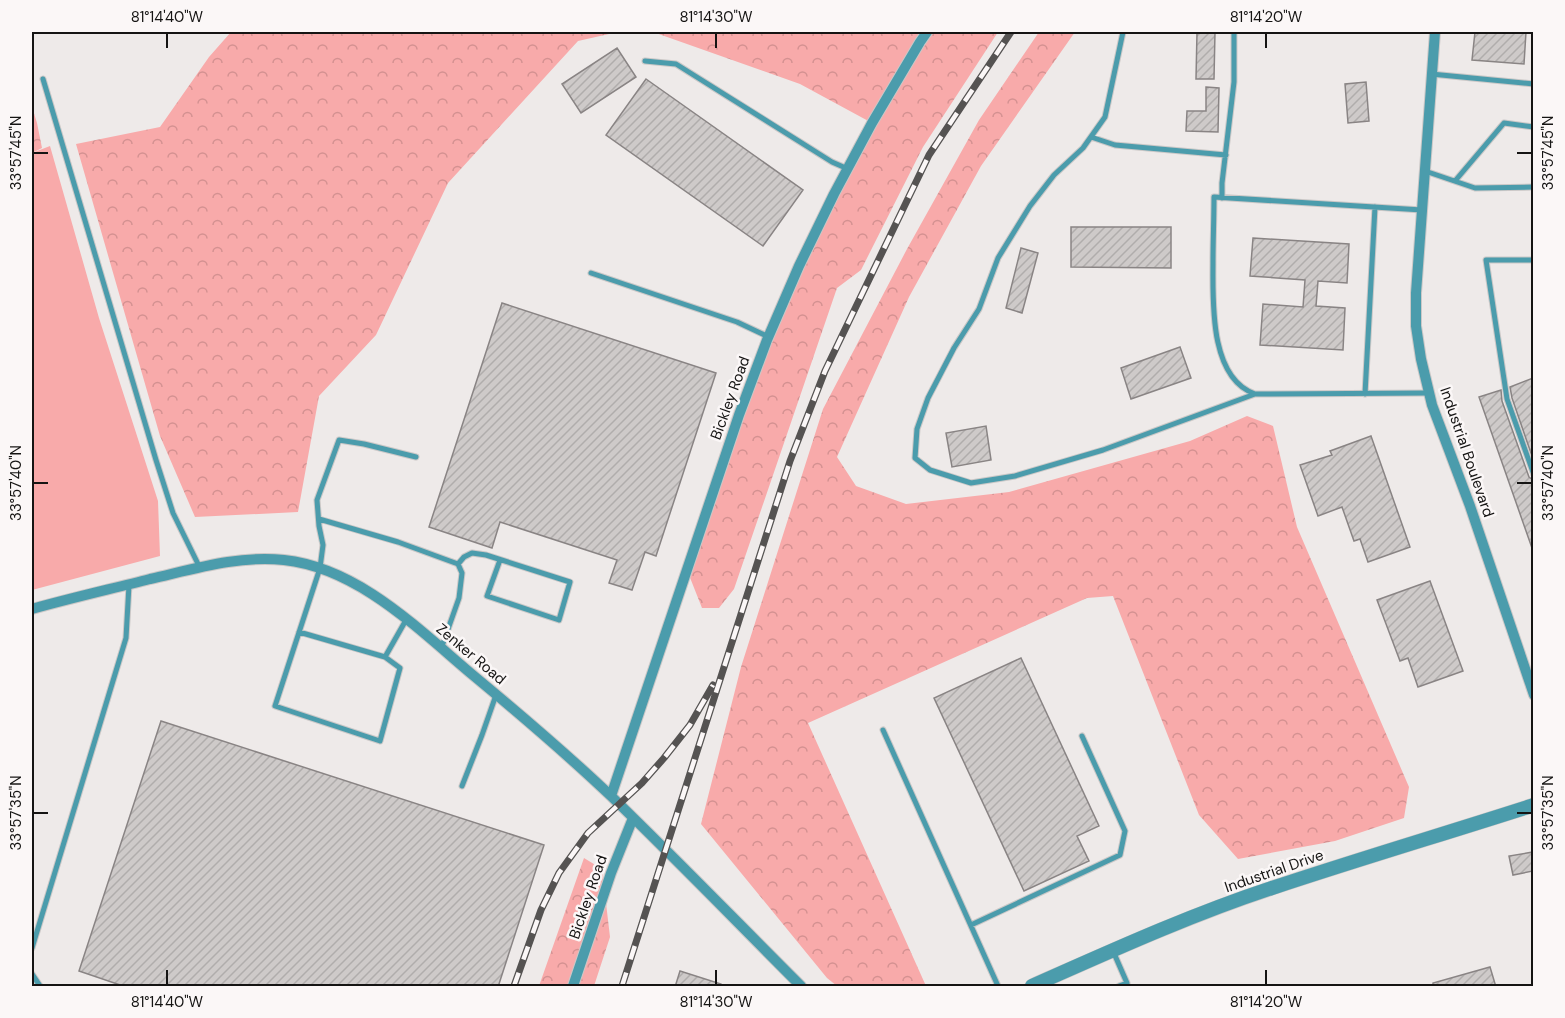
<svg xmlns="http://www.w3.org/2000/svg" width="1565" height="1018" font-family="'DM Sans',sans-serif">
<defs>
<pattern id="forest-crowns" width="20" height="18" patternUnits="userSpaceOnUse" patternTransform="scale(1.5)"><rect width="20" height="18" fill="#f8aaaa"/><path d="M2 6a3 3 0 1 1 6 0M12 15a3 3 0 1 1 6 0" fill="none" stroke="#d49191"/></pattern>
<pattern id="building-hatch" width="6" height="6" patternUnits="userSpaceOnUse" patternTransform="scale(1.5)"><rect width="6" height="6" fill="#cecac9"/><path d="M-1 1l2-2M0 6l6-6M5 7l2-2" fill="none" stroke="#b0adac"/></pattern>
</defs>
<rect width="100%" height="100%" fill="#eeeae9"/>
<path fill="#f8aaaa" d="M50 146 99 318 158 501 160 556 32 590V153Z"/>
<path fill="url(#forest-crowns)" d="M231 32H618L578 41 448 183 376 335 319 396 298 512 195 517 160 436 76 144 160 127 209 57Z
M653 32H998L923 147 861 270 837 288 734 589 719 608H702L687 570 767 340 872 123 800 84Z
M1039 32H1075L981 166 909 297 837 457 856 486 906 504 1009 492 1190 441 1247 416 1273 426 1297 527 1409 787 1404 818 1335 841 1238 859 1199 815 1113 596 1087 598 808 723 926 986H837L827 978 701 824 741 667 823 409 907 249 979 120Z
M32 107 37 123 42 148 32 153Z
M584 858 602 869 610 937 594 986H539Z"/>
<path fill="url(#building-hatch)" stroke="#898484" stroke-width="1.5" d="M1197 32H1215L1214 79H1196Z
M1475 32H1526L1524 64 1472 60Z
M617 48 636 77 581 113 562 84Z
M646 79 803 190 763 246 606 135Z
M1366 82 1369 121 1348 123 1345 84Z
M1206 87 1219 88 1218 132 1186 131 1187 111H1206Z
M1071 227H1171V268L1071 267Z
M1253 238 1349 244 1347 283 1318 281 1316 306 1345 308 1343 350 1260 345 1263 304 1303 307 1305 280 1250 276Z
M1021 248 1038 253 1022 313 1006 308Z
M502 303 716 373 656 556 645 552 632 590 609 583 617 560 500 522 492 548 429 527Z
M1180 347 1191 378 1131 399 1121 368Z
M1533 378V459L1512 398 1510 387Z
M1501 390 1502 401 1529 477 1533 480V548H1532L1479 397Z
M986 426 991 460 952 467 946 433Z
M1371 436 1410 547 1368 562 1360 539 1354 541 1342 507 1318 516 1300 465 1332 455 1330 451Z
M1430 581 1463 671 1418 687 1408 658 1400 661 1377 600Z
M1021 658 1099 826 1077 836 1089 861 1024 891 934 698Z
M161 721 544 845 498 987H126L79 971Z
M1533 852V871L1513 875 1509 856Z
M1490 967 1496 987H1433V983Z
M680 971 721 984V987H675Z"/>
<g fill="none" stroke-linecap="round" stroke-linejoin="round">
<defs>
<path id="service" d="M1123 32 1105 117 1083 148 1054 175 1030 206 998 258 979 309 954 348 928 398 917 429 915 458 930 470 971 483 1015 476 1103 450 1255 394
M645 61 676 64 832 162 848 169
M1431 74 1534 84
M43 79 156 460 173 513 200 568
M1091 137 1115 145 1226 155
M1425 171 1475 188 1534 187
M1455 181 1504 123 1534 127
M1222 198V183L1234 82V32
M1422 210 1214 197C1214 219 1213 240 1213 262 1213 301 1209 378 1255 394L1429 393
M1534 260H1486L1507 399 1534 475
M591 273 737 322 769 337
M1365 394 1375 207
M319 519 398 542 458 564 462 573 459 598 441 649
M458 564 464 557 472 553 486 555 570 582 559 620 487 596 500 560
M299 632 385 657 400 668 380 741 275 706 320 568 323 545 319 526 317 500 339 440 364 444 416 457
M385 657 406 620
M883 730 998 986
M462 786 482 735 496 695
M971 925 1120 855 1125 831 1082 736
M32 948 126 638 129 585
M1113 951 1127 983 1119 986
M32 974 40 986"/>
<path id="minor" d="M1435 32 1416 293V326L1421 359 1432 405 1470 506 1534 695
M32 609C71 598 111 589 150 579 194 569 239 555 284 560 359 568 419 630 474 676 521 715 568 755 612 797 676 859 738 923 801 986
M611 796 739 415 767 340 799 266 834 194 872 123 920 42 927 32
M573 986 611 873 633 818"/>
<path id="tertiary" d="M1032 986C1111 951 1190 915 1272 888 1359 859 1447 833 1534 805"/>
</defs>
<use href="#service" stroke="#cbc8c7" stroke-width="7"/>
<use href="#minor" stroke="#cbc8c7" stroke-width="12"/>
<use href="#tertiary" stroke="#cbc8c7" stroke-width="15"/>
<use href="#service" stroke="#4b9cac" stroke-width="5"/>
<use href="#minor" stroke="#4b9cac" stroke-width="10"/>
<use href="#tertiary" stroke="#4b9cac" stroke-width="14"/>
<defs>
<path id="rail" d="M514 986 541 910 559 873 588 833 642 783 664 758 690 725 713 685
M622 986 790 461 825 371 929 155 1011 32"/>
</defs>
<use href="#rail" stroke="#555352" stroke-width="7"/>
<use href="#rail" stroke="#fbf7f7" stroke-width="4.5" stroke-dasharray="14" stroke-linecap="butt"/>
</g>
<path fill="none" stroke="#151413" stroke-width="2" d="M167 33V48M716 33V48M1266 33V48M33 153H48M1517 153H1532M33 483H48M1517 483H1532M33 813H48M1517 813H1532M167 970V985M716 970V985M1266 970V985"/>
<g text-anchor="middle" dominant-baseline="central" stroke-width="5" stroke-linejoin="round" paint-order="stroke">
<g font-size="15" fill="#151413" stroke="#fbf7f7">
<text transform="translate(730 398) rotate(-70)">Bickley Road</text>
<text transform="translate(1467 452) rotate(71)">Industrial Boulevard</text>
<text transform="translate(471 654) rotate(40)">Zenker Road</text>
<text transform="translate(1274 871) rotate(-19)">Industrial Drive</text>
<text transform="translate(588 897) rotate(-71)">Bickley Road</text>
</g>
</g>
<rect width="1565" height="1018" fill="none" stroke="#fbf7f7" stroke-width="66"/>
<rect x="33" y="33" width="1499" height="952" fill="none" stroke="#151413" stroke-width="2"/>
<g font-size="15" text-anchor="middle" fill="#151413">
<text x="167" y="22">81°14'40"W</text>
<text x="716" y="22">81°14'30"W</text>
<text x="1266" y="22">81°14'20"W</text>
<text transform="translate(16 153) rotate(-90)" y="5">33°57'45"N</text>
<text transform="translate(1548 153) rotate(-90)" y="5">33°57'45"N</text>
<text transform="translate(16 483) rotate(-90)" y="5">33°57'40"N</text>
<text transform="translate(1548 483) rotate(-90)" y="5">33°57'40"N</text>
<text transform="translate(16 813) rotate(-90)" y="5">33°57'35"N</text>
<text transform="translate(1548 813) rotate(-90)" y="5">33°57'35"N</text>
<text x="167" y="1007">81°14'40"W</text>
<text x="716" y="1007">81°14'30"W</text>
<text x="1266" y="1007">81°14'20"W</text>
</g>
</svg>
